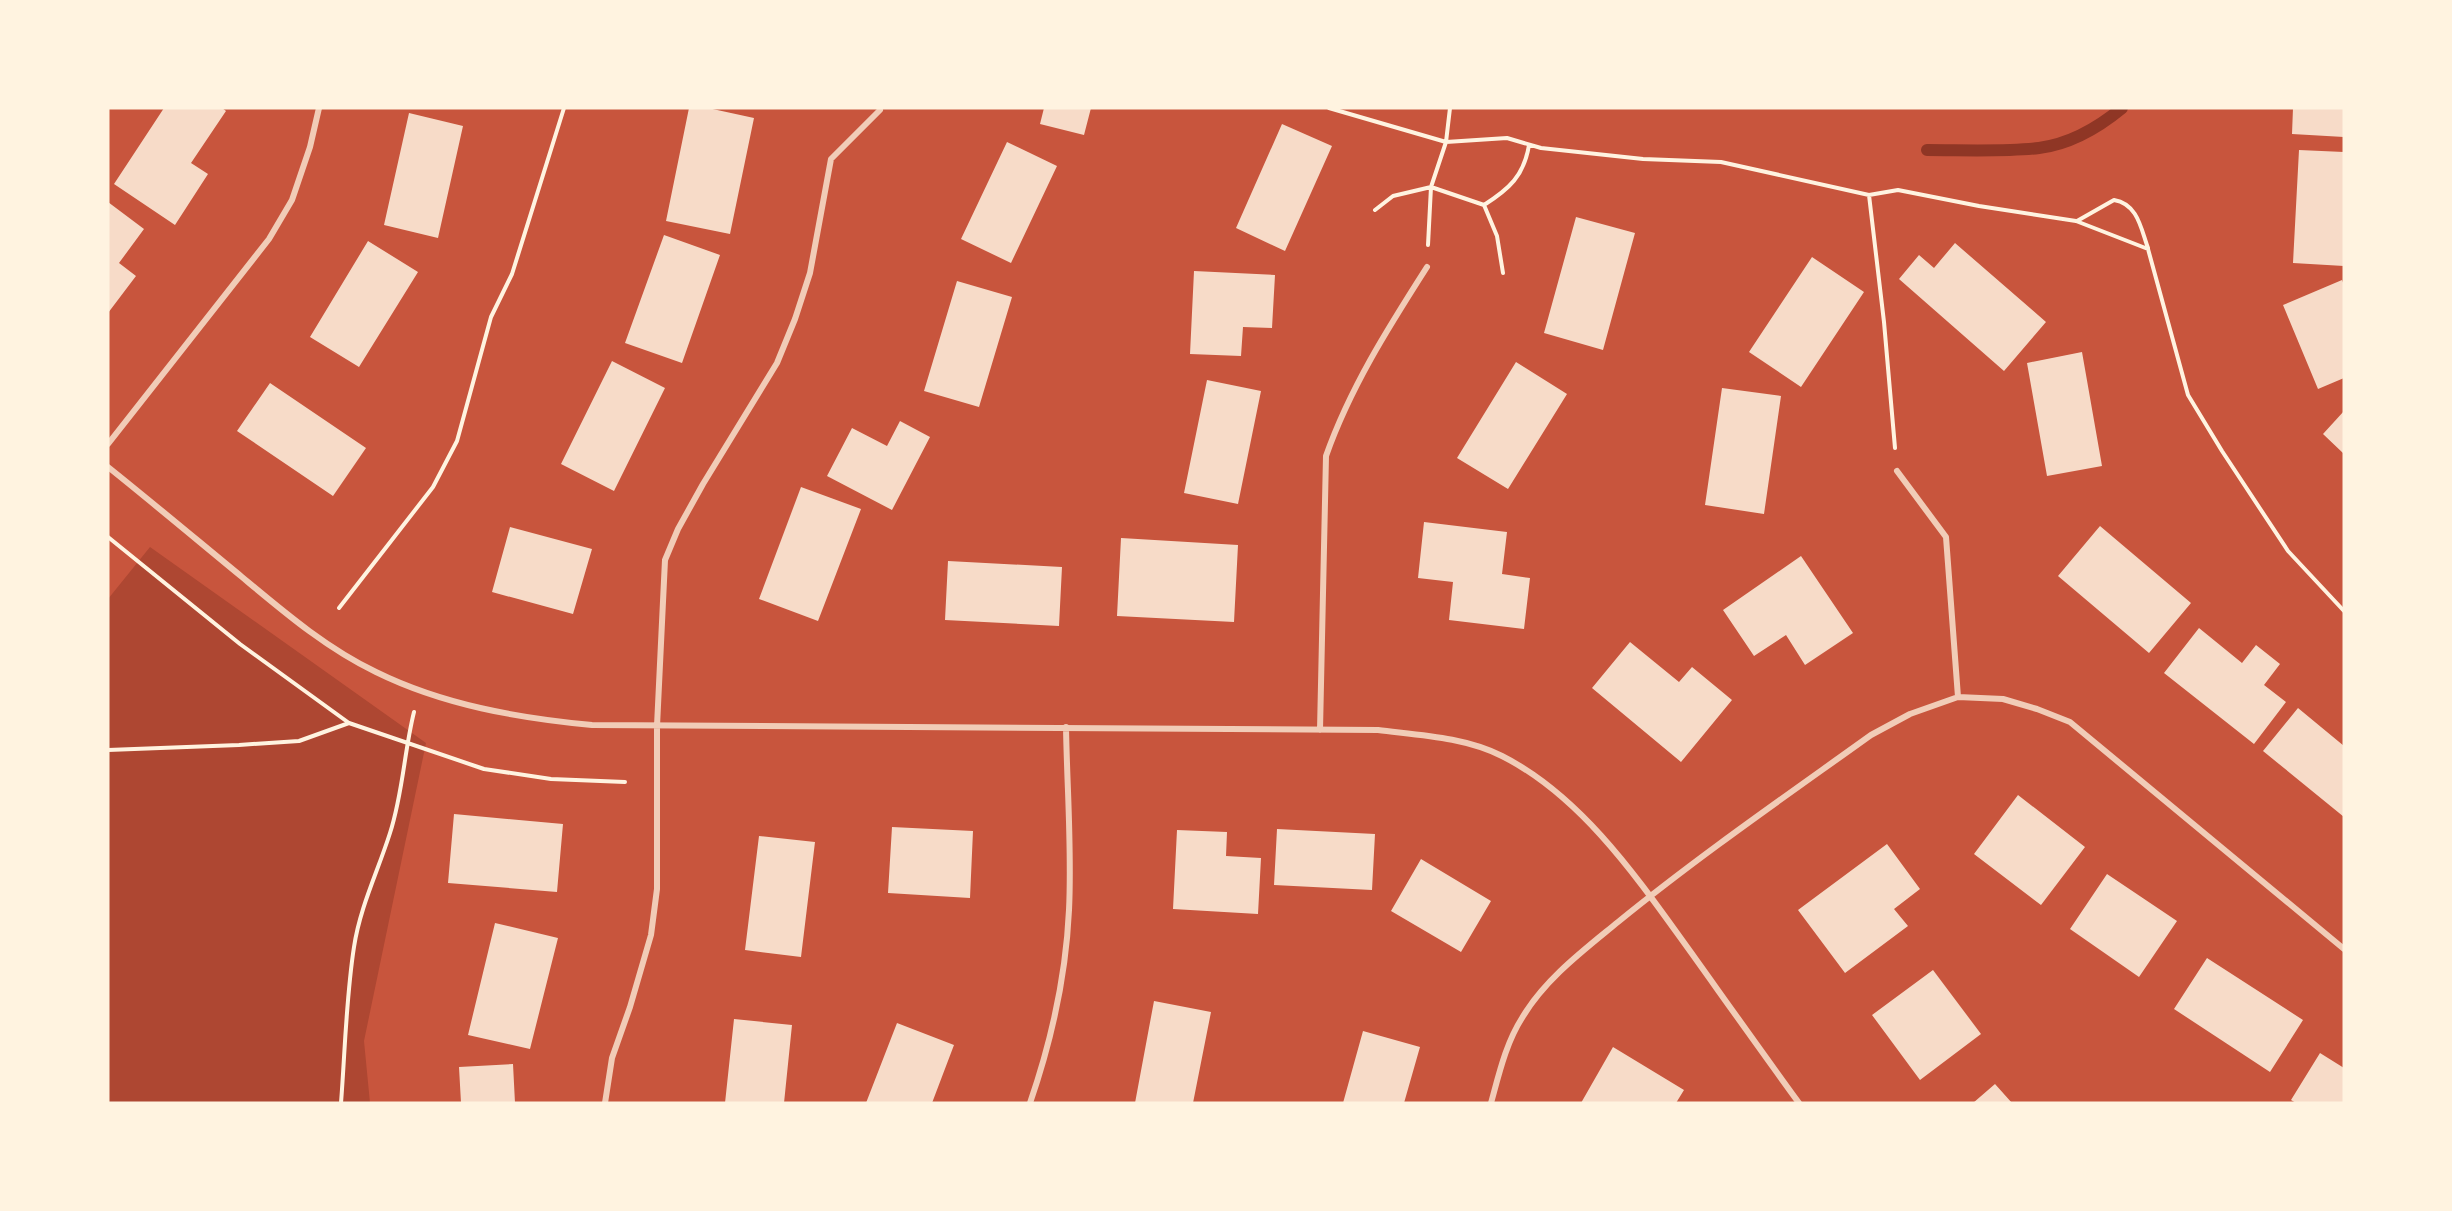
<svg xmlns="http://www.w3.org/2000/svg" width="2452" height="1211" font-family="'IBM Plex Sans',sans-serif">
<rect width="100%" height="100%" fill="#c8553d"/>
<path fill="#ae4732" d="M150 547 426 743 364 1041 370 1103H108V599Z"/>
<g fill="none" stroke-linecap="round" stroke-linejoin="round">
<path stroke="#8f3625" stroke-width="12" d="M1927 150C1962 150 2006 152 2039 148 2070 144 2099 127 2122 108"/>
</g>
<path fill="#f7dbc8" d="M164 108H222L226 111 191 163 208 174 175 225 114 184Z
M689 108H708L754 118 730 234 666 221Z
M1044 108H1091L1084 135 1040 124Z
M2293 108H2344V137L2292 134Z
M409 113 463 126 438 238 384 225Z
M1282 124 1332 146 1285 251 1236 228Z
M1007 142 1057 166 1011 263 961 239Z
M2299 150 2344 152V266L2293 263Z
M108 202 144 229 119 263 136 276 108 313Z
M1576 217 1635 233 1603 350 1544 333Z
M664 235 720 255 682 363 625 343Z
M368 241 418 272 359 367 310 337Z
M1955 243 2046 322 2004 371 1899 279 1919 255 1934 268Z
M1812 257 1864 292 1801 387 1749 352Z
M1194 271 1275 275 1272 328 1243 327 1241 356 1190 354Z
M2342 280 2344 285V378L2318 389 2283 305Z
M957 281 1012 297 979 407 924 391Z
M2082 352 2102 466 2047 476 2027 363Z
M612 361 665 388 614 491 561 464Z
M1516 362 1567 394 1508 489 1457 458Z
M1207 380 1261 391 1238 504 1184 493Z
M270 383 366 448 333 496 237 431Z
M1722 388 1781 396 1764 514 1705 505Z
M2344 411V454L2323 434Z
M900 421 930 437 892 510 827 476 852 428 887 446Z
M801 487 861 509 818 621 759 599Z
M1424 522 1507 532 1502 574 1530 578 1524 629 1449 620 1453 582 1418 578Z
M2100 526 2191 603 2149 653 2058 576Z
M510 527 592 549 573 614 492 592Z
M1121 538 1238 545 1234 622 1117 616Z
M1801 556 1853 633 1805 665 1786 635 1754 656 1723 610Z
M948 561 1062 567 1059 626 945 620Z
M2199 628 2242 663 2256 645 2280 664 2264 685 2286 702 2254 744 2164 673Z
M1630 642 1679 682 1692 667 1732 700 1681 762 1592 688Z
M2298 708 2344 746V817L2263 751Z
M2018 795 2085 847 2041 905 1974 854Z
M454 814 563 824 557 892 448 883Z
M892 827 973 831 970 898 888 893Z
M1277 829 1375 834 1372 890 1274 885Z
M1177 830 1227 832 1226 856 1261 858 1258 914 1173 909Z
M759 836 815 842 801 957 745 950Z
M1887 844 1920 889 1894 909 1908 926 1845 973 1798 910Z
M1421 859 1491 901 1461 952 1391 911Z
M2107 874 2177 921 2139 977 2070 929Z
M495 923 558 938 530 1049 468 1035Z
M2207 958 2303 1020 2270 1072 2174 1009Z
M1933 970 1981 1034 1920 1080 1872 1015Z
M1154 1001 1211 1012 1193 1103H1135Z
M734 1019 792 1025 784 1103H725Z
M897 1023 954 1045 932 1103H866Z
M1363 1031 1420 1047 1404 1103H1343Z
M1613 1047 1684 1090 1676 1103H1581Z
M2320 1053 2344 1068V1103H2296L2291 1100Z
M513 1064 515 1103H461L459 1067Z
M1995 1084 2012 1103H1973Z"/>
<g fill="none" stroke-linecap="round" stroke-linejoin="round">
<path stroke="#fff3e0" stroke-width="4" d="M1329 108 1446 142 1431 187 1428 245
M1450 108 1446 142 1507 138 1541 148 1643 159 1721 162 1869 195 1898 190 1979 206 2076 221 2148 249 2188 395 2222 451 2288 551 2344 611
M1869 195 1884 322 1895 448
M1484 205C1509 189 1524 176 1529 145
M1375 210 1393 196 1431 187 1484 205 1497 236 1503 273
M2077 221 2114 200C2138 204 2141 229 2148 248
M108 537 240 644 349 723 484 769 551 779 625 782
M339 608 433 487 457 441 491 317 512 274 564 108
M108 750 239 745 299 741 349 723
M341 1103C345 1052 346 998 354 947 360 907 378 871 390 833 403 793 404 752 414 712"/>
<path stroke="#f1ccb7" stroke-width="6" d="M108 444 269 239 292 200 310 147 319 108
M108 467C153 503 197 540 242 577 284 612 326 648 376 672 443 705 518 718 592 725L1378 730C1418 735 1465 737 1502 756 1585 798 1642 885 1695 958 1730 1007 1764 1055 1799 1103
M1958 697 2003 699 2037 709 2070 722 2344 949
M1320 730 1326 456C1350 388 1388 328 1427 267
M605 1103 612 1058 630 1007 651 935 657 889V726L665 560 678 529 703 484 777 363 795 319 810 273 831 159 880 110
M1030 1103C1051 1042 1066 975 1069 910 1072 850 1067 788 1066 727
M1491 1103C1499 1074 1506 1043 1522 1018 1545 979 1584 950 1618 922 1699 856 1786 796 1871 735L1910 714 1958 697 1946 537 1897 471"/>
</g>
<rect width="2452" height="1211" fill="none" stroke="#fff3e0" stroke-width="219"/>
</svg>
